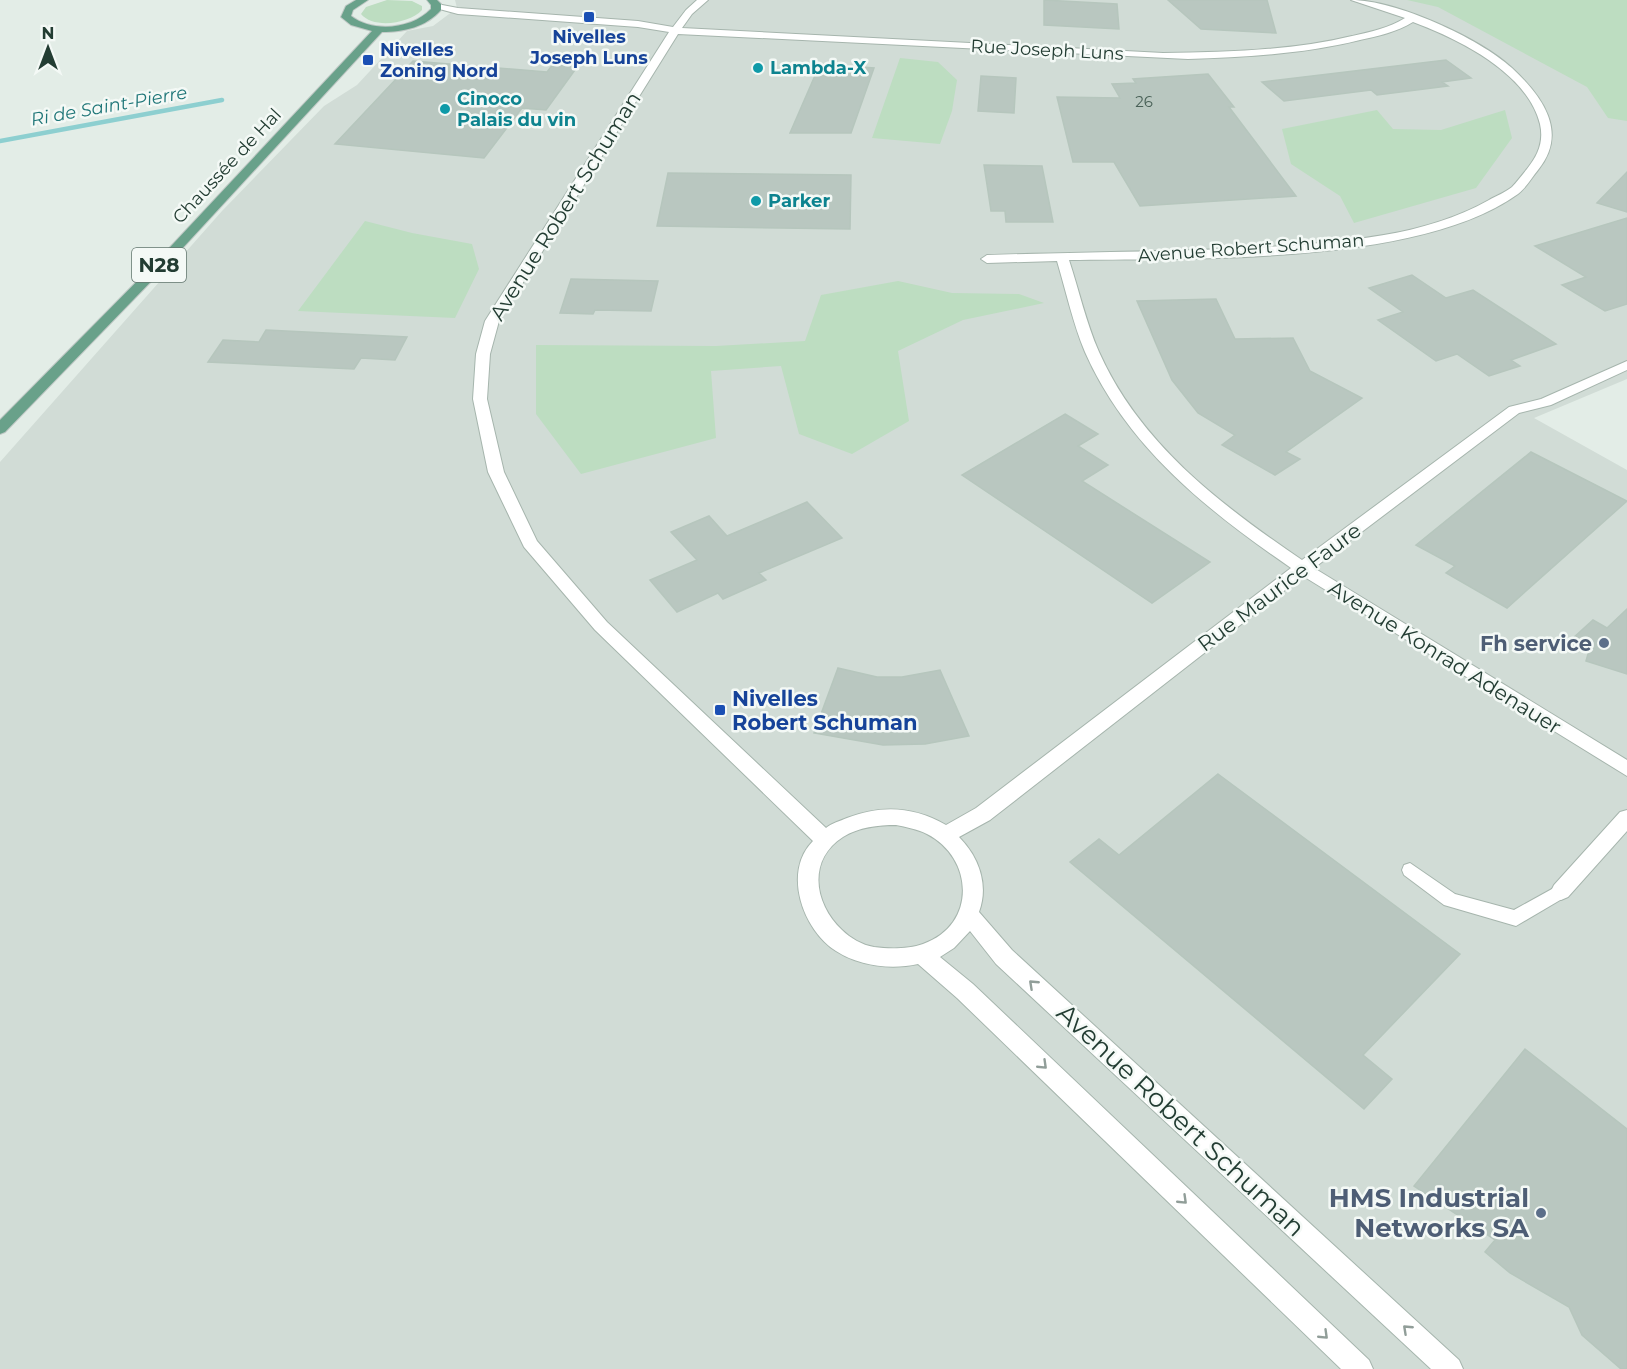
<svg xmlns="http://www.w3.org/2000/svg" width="1627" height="1369" font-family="Montserrat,sans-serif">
<rect width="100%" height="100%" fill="#e3ede7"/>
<path fill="#d1dcd6" d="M455 0H1627V379L1534 418 1627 470V1369H0V462L222 211 324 106 357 85 407 31 433 26 457 8Z"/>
<path fill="#bdddc1" d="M387 0 412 1 422 6V10C409 24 373 29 361 14L366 7Z
M1407 0H1627V121L1608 118 1587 87 1438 7Z
M900 58 938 62 957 80 952 111 940 144 872 138Z
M1377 110 1393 129 1441 130 1505 110 1512 138 1476 188 1354 223 1340 196 1291 164 1282 129Z
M365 221 412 233 472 244 479 269 455 318 298 311Z
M898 281 952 293 1019 294 1044 303 963 320 898 351 909 421 852 454 799 434 781 366 711 371 716 438 581 474 536 414V345L716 346 805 341 821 295Z"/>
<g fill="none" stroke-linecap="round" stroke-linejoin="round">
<path stroke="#8dcfd0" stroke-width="4.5" d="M0 141 222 100"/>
</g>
<path fill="#b9c7c0" stroke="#b6c6bd" stroke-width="1.5" d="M1044 0 1117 4 1119 29 1044 25Z
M1168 0H1267L1276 33 1201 29Z
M557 59 580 63 546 110 522 108 484 158 335 144 413 61 547 72Z
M1446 60 1471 78 1442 82 1448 86 1377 95 1371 90 1284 101 1262 82Z
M820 64 874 68 851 133H790Z
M1208 74 1234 107H1229L1296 196 1140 206 1114 162H1073L1057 97 1120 98 1112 84 1136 83 1133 79Z
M981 76 1016 78 1014 113 978 111Z
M984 165 1042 166 1053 222H1006L1005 211H991Z
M1627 172V212L1597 203Z
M668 173 851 175 850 229 657 226Z
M1627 218V304L1605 311 1562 285 1586 277 1535 246Z
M1412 275 1446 298 1473 290 1556 344 1511 360 1520 366 1489 376 1457 354 1436 361 1378 320 1403 312 1369 288Z
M571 279 658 281 651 311 595 310 593 314 560 313Z
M1216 299 1235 339 1293 338 1310 371 1362 398 1286 452 1300 459 1275 475 1222 445 1235 435 1198 413 1172 380 1137 301Z
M266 330 407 337 395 360 361 358 354 369 208 362 223 340 259 342Z
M1065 414 1098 434 1078 446 1108 465 1082 481 1210 562 1152 603 962 475Z
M1531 452 1627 501 1507 608 1446 573 1455 566 1416 545Z
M807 502 842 538 759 573 766 580 723 599 718 593 677 612 650 580 697 560 671 532 709 516 727 536Z
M1627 609V674L1586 661 1590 647 1573 638 1593 620 1607 628Z
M838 668 877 677H902L940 670 969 736 925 744 883 745 814 733Z
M1218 774 1460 954 1363 1055 1392 1079 1364 1109 1070 862 1099 839 1119 855Z
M1525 1049 1627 1129V1369H1621L1582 1335 1569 1307 1510 1273 1485 1252 1495 1240 1414 1186Z"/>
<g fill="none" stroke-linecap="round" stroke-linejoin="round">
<defs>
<path id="lane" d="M1410 863 1455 894 1514 910 1561 884 1567 886 1570 891 1567 896 1516 926 1444 905 1404 875 1402 870 1404 865Z"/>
<path id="street" d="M697 0H708L692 14 682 28 1163 53C1226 52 1290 51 1352 36 1370 32 1389 28 1405 18L1351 0C1396 0 1479 38 1512 68 1542 96 1569 132 1538 170 1532 177 1526 188 1518 194 1418 266 1191 258 1069 260 1079 290 1086 323 1099 352 1140 444 1221 505 1302 560L1509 407 1541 399 1627 361V370L1551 405 1519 413 1314 568 1627 760V776L1303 576 990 820 959 837C979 857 989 885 979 912L1012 950 1459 1360 1463 1369H1431L996 964 970 931 954 948 940 957 973 984 1369 1360 1373 1369H1341L957 998 918 964C891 970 859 966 836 951 803 930 782 872 813 841L595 630 524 547 488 472 473 399 476 354 485 321 669 32 638 27 458 14 432 7 437 4 458 8 638 21 673 27 686 10ZM1413 22C1458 39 1527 72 1540 124 1544 142 1538 155 1527 169 1522 175 1517 182 1512 187 1506 192 1496 196 1489 200 1424 237 1341 242 1268 247 1175 252 1081 252 987 255L981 259 987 263 1057 261C1066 291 1073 324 1085 352 1127 447 1208 511 1291 568L976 808 946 825C913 806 881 805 847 818 840 821 832 823 826 828L607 622 537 541 504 472 487 399 490 354 499 321 678 34 1188 59C1247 57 1304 54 1360 40 1378 36 1397 32 1413 22ZM896 825C906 827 917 829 927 834 974 858 977 925 923 944 909 949 889 949 874 947 862 945 850 938 842 930 814 904 807 860 843 837 859 827 878 825 896 825Z
M1627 810V831L1568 897 1561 900 1554 897 1551 891 1554 885 1620 812Z"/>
<path id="primary" d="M356 0H368L353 10 351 16C373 33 412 29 431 9V5L427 0H437L441 4V10C426 27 404 32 382 32L167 265 5 432 0 434V420L159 259 372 31 351 25 341 17 346 6Z"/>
</defs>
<use href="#lane" stroke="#a6b5ad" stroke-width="2"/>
<use href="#street" stroke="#a6b5ad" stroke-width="2"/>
<use href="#primary" stroke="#c1c9c6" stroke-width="2"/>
<use href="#lane" fill="#fff" fill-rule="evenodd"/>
<use href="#street" fill="#fff" fill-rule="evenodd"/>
<use href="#primary" fill="#69a18a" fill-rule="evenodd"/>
</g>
<defs><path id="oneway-chevron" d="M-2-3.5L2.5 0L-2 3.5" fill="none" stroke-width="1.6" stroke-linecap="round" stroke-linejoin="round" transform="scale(1.5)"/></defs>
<g stroke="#919e99">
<use href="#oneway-chevron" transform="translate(1033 984) rotate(-137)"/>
<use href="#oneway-chevron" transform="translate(1043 1065) rotate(44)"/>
<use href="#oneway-chevron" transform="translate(1183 1200) rotate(44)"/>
<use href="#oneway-chevron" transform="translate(1407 1329) rotate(-137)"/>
<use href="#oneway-chevron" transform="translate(1324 1335) rotate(44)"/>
</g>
<g fill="#1a4fb4" stroke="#f4f9f6" stroke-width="2">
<rect x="583" y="11" width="12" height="12" rx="3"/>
<rect x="362" y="54" width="12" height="12" rx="3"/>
<rect x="714" y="704" width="12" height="12" rx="3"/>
</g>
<g fill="#0f9aa8" stroke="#f4f9f6" stroke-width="2">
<circle cx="758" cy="68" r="6"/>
<circle cx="445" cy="109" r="6"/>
<circle cx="756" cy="201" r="6"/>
</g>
<g fill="#5c6f8a" stroke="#f4f9f6" stroke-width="2">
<circle cx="1604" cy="643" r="6"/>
<circle cx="1541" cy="1213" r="6"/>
</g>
<g text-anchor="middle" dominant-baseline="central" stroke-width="5" stroke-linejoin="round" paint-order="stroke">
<g font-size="15" fill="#486056">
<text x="1144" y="101">26</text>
</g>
<g font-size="18" font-weight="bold" fill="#164399" stroke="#f4f9f6">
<text x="589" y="37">Nivelles<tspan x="589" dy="21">Joseph Luns</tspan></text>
<text x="380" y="50" text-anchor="start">Nivelles<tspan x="380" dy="21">Zoning Nord</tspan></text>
</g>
<g font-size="18" fill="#233d33" stroke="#f4f9f6">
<text transform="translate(1047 50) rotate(3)">Rue Joseph Luns</text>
<text transform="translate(227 166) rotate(-47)">Chaussée de Hal</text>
<text transform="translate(1251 248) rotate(-4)">Avenue Robert Schuman</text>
</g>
<g font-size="18" font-weight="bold" fill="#0d838f" stroke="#f4f9f6" text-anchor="start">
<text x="770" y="68">Lambda-X</text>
<text x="457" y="99">Cinoco<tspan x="457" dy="21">Palais du vin</tspan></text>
<text x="768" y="201">Parker</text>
</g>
<g font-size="18" font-style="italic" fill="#1f7678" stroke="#f4f9f6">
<text transform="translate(109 106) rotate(-10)">Ri de Saint-Pierre</text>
</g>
<rect fill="#f4f9f6" stroke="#62756e" stroke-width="1.5" x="132" y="248" width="54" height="34" rx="4.5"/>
<g font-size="20" font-weight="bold" fill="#233d33">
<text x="159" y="265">N28</text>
</g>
<g font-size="21" fill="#233d33" stroke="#f4f9f6">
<text transform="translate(565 206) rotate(-58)">Avenue Robert Schuman</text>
<text transform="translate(1279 587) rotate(-37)">Rue Maurice Faure</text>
<text transform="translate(1445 657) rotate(32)">Avenue Konrad Adenauer</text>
</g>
<g font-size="21" font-weight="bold" fill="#4e5e75" stroke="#f4f9f6" text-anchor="end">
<text x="1592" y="643">Fh service</text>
</g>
<g font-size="21" font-weight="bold" fill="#164399" stroke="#f4f9f6" text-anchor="start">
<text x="732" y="698">Nivelles<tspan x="732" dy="24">Robert Schuman</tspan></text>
</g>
<g font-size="26" fill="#233d33" stroke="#f4f9f6">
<text transform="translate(1181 1120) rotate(43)">Avenue Robert Schuman</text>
</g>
<g font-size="26" font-weight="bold" fill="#4e5e75" stroke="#f4f9f6" text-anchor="end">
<text x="1529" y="1198">HMS Industrial<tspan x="1529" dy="30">Networks SA</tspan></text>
</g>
</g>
<g transform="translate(48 48)" stroke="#f4f9f6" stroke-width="4.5" paint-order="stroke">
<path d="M0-4.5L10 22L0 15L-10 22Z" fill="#233d33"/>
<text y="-9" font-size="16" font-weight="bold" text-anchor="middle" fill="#233d33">N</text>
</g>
</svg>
